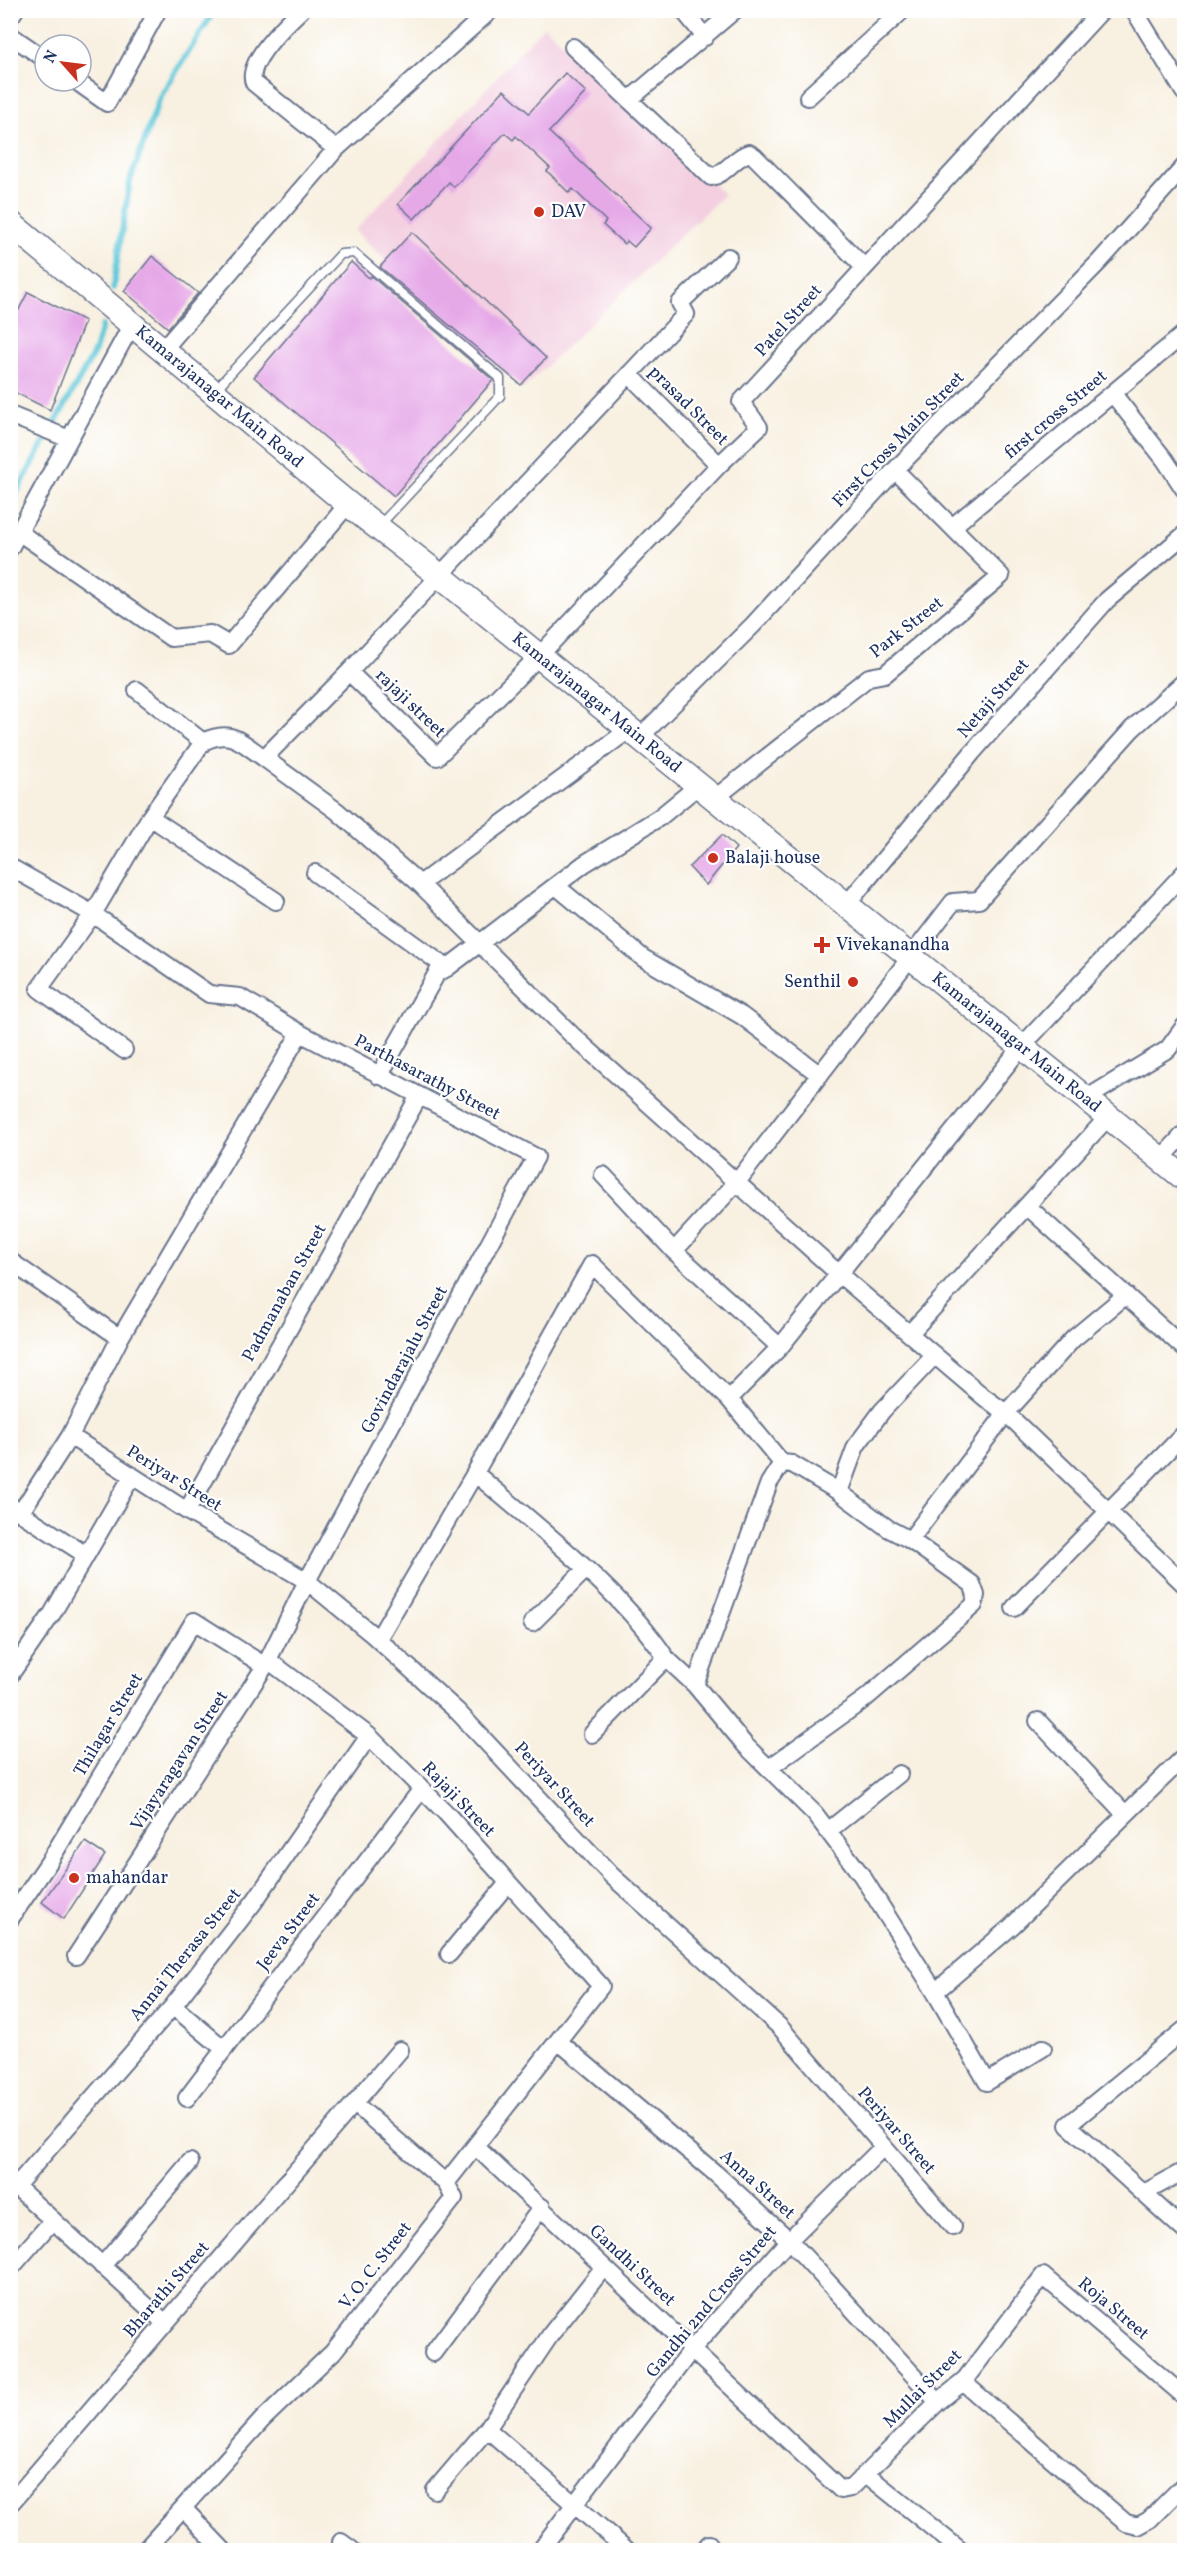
<svg xmlns="http://www.w3.org/2000/svg" width="1195" height="2561" font-family="Vollkorn,serif">
<rect width="100%" height="100%" fill="#fff"/>
<filter id="ink" filterUnits="userSpaceOnUse"><feTurbulence type="fractalNoise" baseFrequency=".0167" numOctaves="2"/><feDisplacementMap in="SourceGraphic" scale="12" xChannelSelector="R" yChannelSelector="G"/><feConvolveMatrix kernelMatrix="1 2 1 2 8 2 1 2 1" color-interpolation-filters="sRGB"/></filter>
<filter id="wash" filterUnits="userSpaceOnUse"><feTurbulence type="fractalNoise" baseFrequency=".008" numOctaves="4" result="noise"/><feDisplacementMap in="SourceGraphic" scale="24" xChannelSelector="R" yChannelSelector="G"/><feGaussianBlur stdDeviation="1.35" result="paint"/><feColorMatrix in="noise" values="0 0 0 0 0 0 0 0 0 0 0 0 0 0 0 0 0 1.4 0 .05"/><feComposite in="paint" operator="in"/></filter>
<g filter="url(#wash)">
<rect width="100%" height="100%" fill="#f8f0e0"/>
<path fill="#f3cfe0" d="M544 26 724 194 523 389 355 231Z"/>
<g fill="none" stroke-linecap="round" stroke-linejoin="round">
<path stroke="#5fc8da" stroke-width="6" d="M113 288 130 181 160 97 215 10
M10 504 95 351 102 326"/>
</g>
<g id="blocks">
<path fill="#e6a9e8" d="M565 73 586 92 549 132 651 228 634 247 627 241 624 244 603 225 606 221 573 189 569 193 547 171 550 168 516 136 513 140 505 133 454 187 449 182 414 219 398 204 504 90 529 113Z
M412 232 546 358 521 385 380 267Z
M152 256 198 293 168 328 124 291Z
M351 262 369 278 371 276 493 380 394 496 254 377Z
M28 292 85 321 50 410 10 390V327Z
M722 835 736 848 706 885 689 867Z
M85 1842 105 1855 64 1919 42 1902Z"/>
</g>
</g>
<g filter="url(#ink)">
<use href="#blocks" fill-opacity="0" stroke="#68738c" stroke-width="1.5"/>
<g fill="none" stroke-linecap="round" stroke-linejoin="round">
<defs>
<path id="service" d="M215 390 341 254 354 253 500 378V396L379 526"/>
<path id="minor" d="M301 10C286 24 245 63 254 83L336 149
M683 10 705 37
M1134 10 1184 92
M10 17 15 10
M10 35 45 59
M573 47 711 177C727 174 734 157 749 153L754 156 864 267
M76 81 107 103 158 10
M808 97 903 10
M629 100 735 10
M728 257 680 303 686 314 349 672 437 757 539 656 719 465 759 427 741 402 1102 10
M162 351 336 149 491 10
M629 374 719 465
M1113 394 1165 460 1184 489
M10 415 69 439
M952 527 1184 334
M20 533 171 638 210 634 229 645 348 504
M10 548 131 326
M137 690 203 742C231 728 241 742 264 758L349 672
M640 737 753 625 895 470 1099 262 1184 167
M264 758 337 811 420 884 573 1036 839 1274 985 1398 1006 1413 1073 1339 1126 1295
M715 798 869 677 885 674 1001 576 895 470
M150 817 276 901
M10 867 93 914 209 994 240 997 300 1033 536 1157 307 1581 265 1666 76 1956
M315 873 447 968
M420 884 630 729
M556 886 643 958 742 1016 820 1075
M847 904 972 753 1107 600 1184 535
M124 1050 39 989 93 914 150 817 203 742
M379 1076 437 973 447 968 584 864 660 817 699 785
M1087 1098 1168 1049 1184 1027
M1161 1159 1184 1134
M603 1175 674 1251 780 1347
M1027 1206 1184 1348
M674 1251 737 1182 953 902 979 900 1132 729 1184 682
M10 1261 120 1338
M911 1332 1109 1116
M729 1399 780 1347 1022 1046 1184 873
M70 1436 187 1511 307 1581 373 1635 458 1712 612 1876 780 2027 953 2227
M475 1473C538 1528 620 1589 666 1658
M839 1492 856 1446 882 1411 935 1355
M10 1506 86 1555
M187 1511 419 1096
M21 1512 70 1436 120 1338 300 1033
M910 1540 1006 1413 1184 1584
M1014 1608 1184 1434
M532 1623 585 1570
M378 1639 475 1473 592 1264 729 1399 782 1463
M10 1675 52 1614 132 1476
M695 1685 769 1483 782 1463 792 1464 839 1492 889 1529 910 1540 972 1584 976 1595 974 1605 866 1698 769 1768
M1038 1721 1124 1813
M592 1734 666 1658 695 1685 745 1745 815 1814 862 1876 935 1992
M828 1831 899 1774
M10 1919 49 1862 194 1621 265 1666
M449 1954 508 1883
M173 2006 224 2049
M1184 2030 1068 2125 1184 2230
M558 2041 715 2173 789 2240 938 2402
M1043 2048 987 2082 935 1992 1012 1926 1184 1757
M187 2098 421 1790
M355 2104 446 2183
M475 2146 841 2490 851 2488 938 2402 963 2382 1043 2276 1184 2396
M10 2181 164 2322
M16 2186 173 2006 254 1902 369 1736
M1144 2193 1184 2171
M102 2266 190 2162
M10 2269 53 2220
M433 2353 542 2207
M963 2382 1126 2523 1138 2526 1149 2520 1184 2485
M487 2429 627 2550
M866 2474 960 2550
M435 2490 487 2429 551 2334 604 2267
M10 2504 400 2050
M183 2508 223 2550
M341 2542 352 2550
M145 2550 262 2420 333 2352 454 2198 446 2183 601 1986 446 1813 369 1736 268 1660
M540 2550 692 2349 789 2240 883 2147
M704 2550 709 2544"/>
<g id="secondary">
<path id="s1" d="M10 223 348 504 440 576 1184 1178"/>
</g>
</defs>
<use href="#service" stroke="#68738c" stroke-width="11"/>
<use href="#minor" stroke="#68738c" stroke-width="20"/>
<use href="#secondary" stroke="#68738c" stroke-width="27"/>
<use href="#service" stroke="#fff" stroke-width="8"/>
<use href="#minor" stroke="#fff" stroke-width="16"/>
<use href="#secondary" stroke="#fff" stroke-width="24"/>
</g>
</g>
<g fill="#c8321e" stroke="#fff" stroke-width="2">
<circle cx="539" cy="212" r="6"/>
<circle cx="713" cy="858" r="6"/>
<path d="M819 936h6v6h6v6h-6v6h-6v-6h-6v-6h6z"/>
<circle cx="853" cy="982" r="6"/>
<circle cx="74" cy="1878" r="6"/>
</g>
<g text-anchor="middle" dominant-baseline="central" stroke-width="4.5" stroke-linejoin="round" paint-order="stroke">
<g font-size="18" fill="#1b2f5e" stroke="#fff" text-anchor="start">
<text x="551" y="212">DAV</text>
<text x="725" y="858">Balaji house</text>
<text x="836" y="945">Vivekanandha</text>
<text x="841" y="982" text-anchor="end">Senthil</text>
<text x="86" y="1878">mahandar</text>
</g>
<g font-size="18" fill="#1b2f5e" stroke="#fff">
<text transform="translate(789 321) rotate(-48)">Patel Street</text>
<text stroke="none"><textPath href="#s1" startOffset="272">Kamarajanagar Main Road</textPath></text>
<text transform="translate(688 406) rotate(45)">prasad Street</text>
<text transform="translate(1056 415) rotate(-40)">first cross Street</text>
<text transform="translate(899 440) rotate(-46)">First Cross Main Street</text>
<text transform="translate(907 628) rotate(-38)">Park Street</text>
<text transform="translate(994 699) rotate(-49)">Netaji Street</text>
<text stroke="none"><textPath href="#s1" startOffset="758">Kamarajanagar Main Road</textPath></text>
<text transform="translate(410 704) rotate(44)">rajaji street</text>
<text stroke="none"><textPath href="#s1" startOffset="1298">Kamarajanagar Main Road</textPath></text>
<text transform="translate(427 1078) rotate(28)">Parthasarathy Street</text>
<text transform="translate(285 1293) rotate(-61)">Padmanaban Street</text>
<text transform="translate(405 1360) rotate(-62)">Govindarajalu Street</text>
<text transform="translate(174 1479) rotate(32)">Periyar Street</text>
<text transform="translate(109 1725) rotate(-59)">Thilagar Street</text>
<text transform="translate(180 1761) rotate(-57)">Vijayaragavan Street</text>
<text transform="translate(554 1785) rotate(47)">Periyar Street</text>
<text transform="translate(458 1800) rotate(46)">Rajaji Street</text>
<text transform="translate(289 1932) rotate(-53)">Jeeva Street</text>
<text transform="translate(186 1955) rotate(-51)">Annai Therasa Street</text>
<text transform="translate(896 2131) rotate(49)">Periyar Street</text>
<text transform="translate(757 2185) rotate(42)">Anna Street</text>
<text transform="translate(376 2266) rotate(-52)">V. O. C. Street</text>
<text transform="translate(632 2266) rotate(43)">Gandhi Street</text>
<text transform="translate(167 2290) rotate(-49)">Bharathi Street</text>
<text transform="translate(712 2302) rotate(-50)">Gandhi 2nd Cross Street</text>
<text transform="translate(1113 2309) rotate(40)">Roja Street</text>
<text transform="translate(923 2389) rotate(-45)">Mullai Street</text>
</g>
</g>
<rect width="1195" height="2561" fill="none" stroke="#fff" stroke-width="36"/>
<g transform="translate(63 63) rotate(298)"><circle r="28" fill="#ffffff" stroke="#a4acbf" stroke-width="1.5"/>
<path d="M0-4.5L10 22L0 15L-10 22Z" fill="#c8321e"/>
<text y="-9" font-size="16" font-weight="bold" text-anchor="middle" fill="#1b2f5e">N</text>
</g>
</svg>
